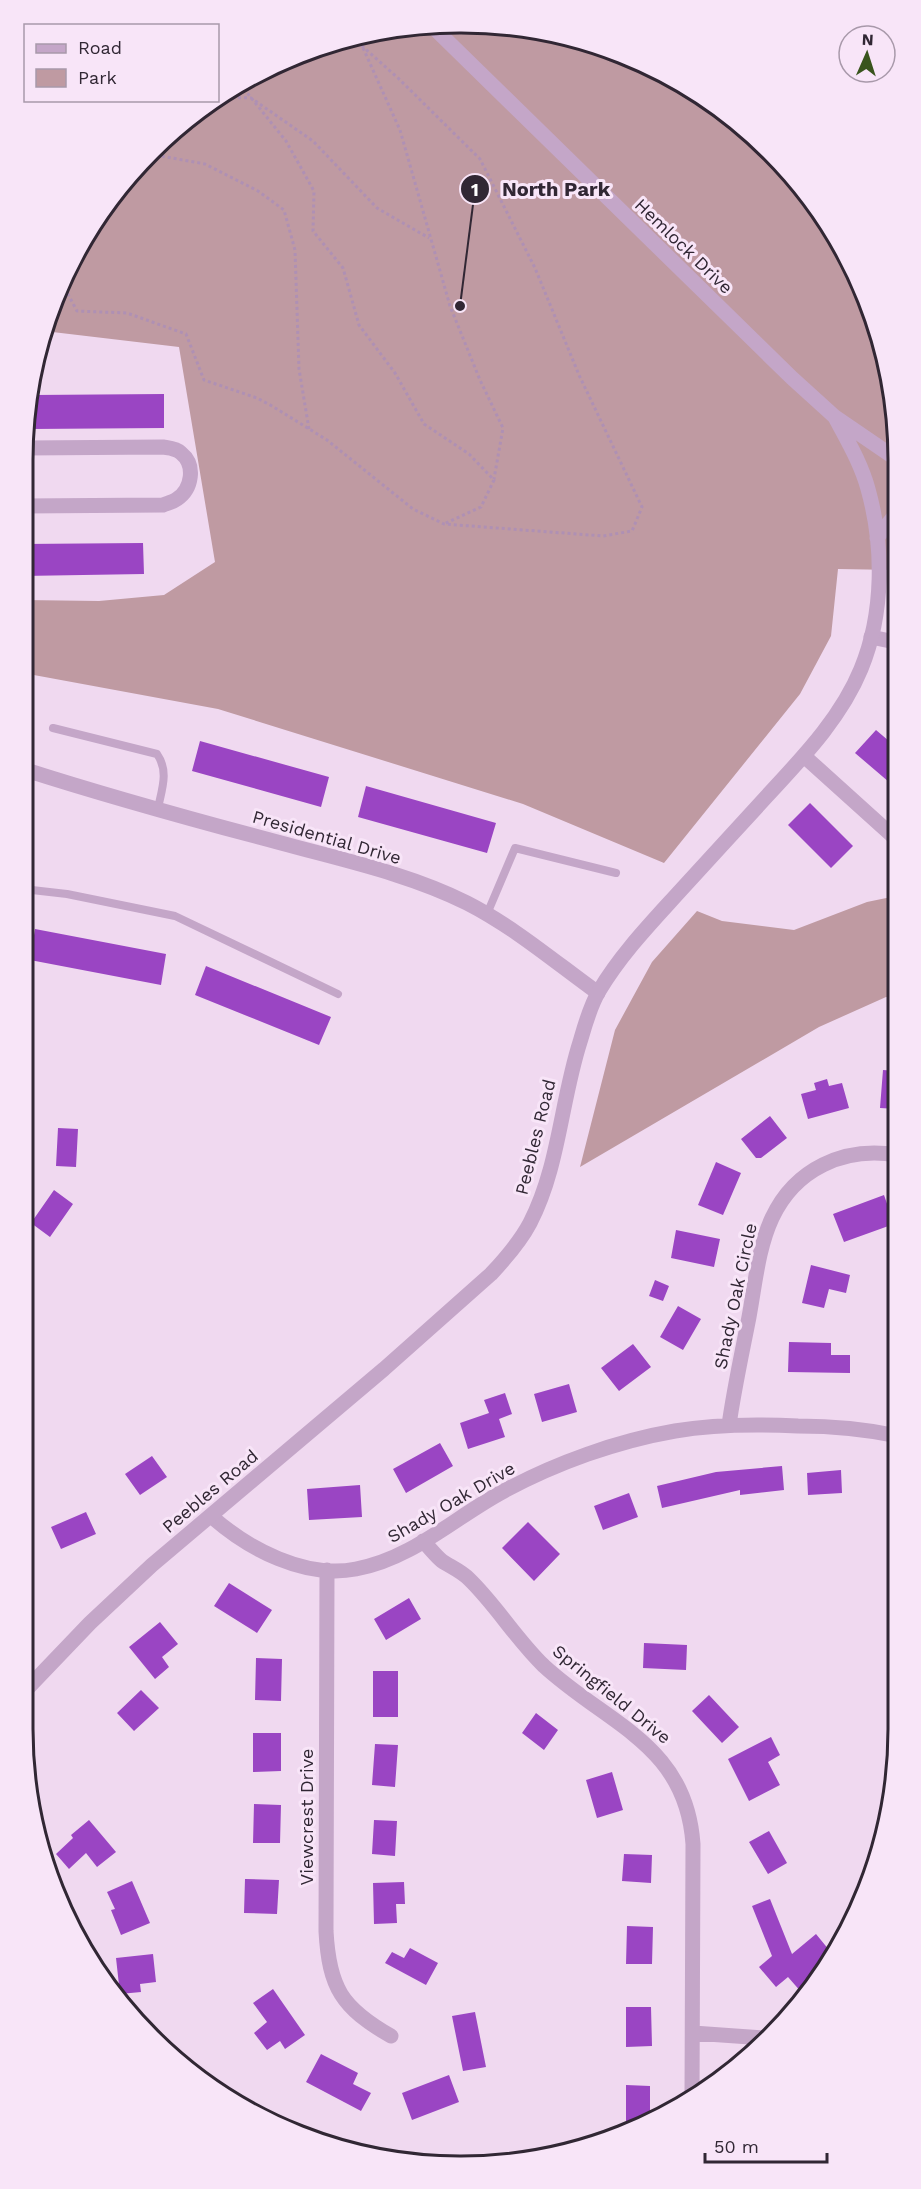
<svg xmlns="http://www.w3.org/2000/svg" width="921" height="2189" font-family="'Work Sans',sans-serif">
<rect width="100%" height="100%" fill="#f0d9f0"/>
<path fill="#bf9aa2" d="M432 23 518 26 602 46 727 113 808 194 865 293 895 403V570L838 569 831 636 800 694 664 863 523 804 218 709 23 673V600L99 601 164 595 215 562 179 347 44 331 46 319C58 294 67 264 82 240 116 186 160 134 214 101L218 100V98L267 68 347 37Z
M896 896V998L886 997 819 1027 580 1167 615 1030 652 962 697 911 722 921 794 930 867 902Z"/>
<path fill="#9a45c3" d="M164 394V428L30 429 33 395Z
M143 543 144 574 22 576V544Z
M876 730 896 747V788L855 753Z
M200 741 329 777 321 807 192 771Z
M366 786 496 823 487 853 358 817Z
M810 803 853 846 831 868 788 825Z
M35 929 166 954 161 985 30 960Z
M206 966 331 1017 319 1045 195 995Z
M883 1070 897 1071V1109L880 1108Z
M827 1079 829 1086 842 1083 849 1108 808 1119 801 1094 816 1090 814 1083Z
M770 1116 787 1138 761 1158H756L741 1139Z
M58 1128 78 1129 76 1167 56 1166Z
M716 1162 741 1173 723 1215 698 1205Z
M54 1190 73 1204 50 1237 31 1223Z
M884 1195 894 1224 844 1242 833 1214Z
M676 1230 720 1239 714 1267 671 1258Z
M811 1265 850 1275 846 1293 829 1289 824 1308 802 1303Z
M655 1280 669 1286 663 1301 649 1296Z
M678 1306 701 1319 683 1350 660 1337Z
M789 1342 831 1343V1355H850V1373L788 1372Z
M633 1344 651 1367 619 1391 601 1368Z
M569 1384 577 1412 542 1422 534 1394Z
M505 1393 512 1414 499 1419 505 1437 468 1449 460 1423 489 1413 484 1400Z
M440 1443 453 1466 406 1493 393 1469Z
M152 1456 167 1477 140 1495 125 1474Z
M782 1466 784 1490 740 1495V1490L662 1508 657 1486 716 1472Z
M841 1470 842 1493 808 1495 807 1473Z
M360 1485 362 1517 309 1520 307 1489Z
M629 1493 638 1517 603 1530 594 1506Z
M86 1512 96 1534 61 1549 51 1527Z
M528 1522 560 1554 534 1581 502 1548Z
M229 1583 272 1610 257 1633 214 1606Z
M409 1598 421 1619 386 1640 374 1619Z
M160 1622 178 1644 162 1657 169 1667 155 1679 129 1647Z
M644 1643 687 1645 686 1670 643 1668Z
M256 1658 282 1659 281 1701 255 1700Z
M373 1671H398V1717H373Z
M141 1690 159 1708 134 1731 117 1713Z
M709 1695 739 1727 722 1743 692 1711Z
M536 1713 558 1730 544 1750 522 1733Z
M253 1733H281V1771L253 1772Z
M771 1737 780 1755 768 1762 780 1785 749 1801 728 1759Z
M375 1744 398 1745 395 1787 372 1785Z
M612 1772 623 1810 597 1818 586 1780Z
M254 1804 281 1805 280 1843H253Z
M89 1820 116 1852 97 1867 86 1853 69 1869 56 1854 73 1838 71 1835Z
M374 1820 397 1821 395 1856 372 1854Z
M769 1831 787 1863 768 1874 749 1842Z
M624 1854 652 1855 651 1883 622 1881Z
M245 1879 279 1880 277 1914 244 1913Z
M132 1881 150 1923 121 1935 111 1910 115 1909 107 1892Z
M404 1882 405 1904H396L397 1923 374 1924 373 1883Z
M770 1899 792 1954 816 1934 834 1956 815 1982 802 1993 788 1977 776 1987 759 1967 772 1956 752 1906Z
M627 1926 653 1927 652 1964H626Z
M410 1948 438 1963 426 1985 385 1963 392 1952 404 1958Z
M153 1954 156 1982 140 1984 141 1992 120 1994 116 1958Z
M273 1989 305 2035 285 2049 280 2041 267 2050 254 2033 267 2022 253 2003Z
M626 2007H651L652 2046 626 2047Z
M475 2012 486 2067 463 2071 452 2016Z
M321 2054 358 2073 353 2084 371 2093 361 2111 306 2082Z
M449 2075 459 2102 412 2120 402 2093Z
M626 2085 650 2086V2121L635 2128H626Z"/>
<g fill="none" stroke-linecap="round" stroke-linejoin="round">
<path stroke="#af90b4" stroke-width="3" stroke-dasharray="3 3" stroke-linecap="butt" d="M363 48 400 130 450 306 480 380 503 428 494 479
M634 63 669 84 675 85
M240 84 286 141 314 191 313 231 343 268 359 325 395 373 424 424 469 454 494 480 481 507 444 524
M220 97 251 98 313 141 377 208 429 238
M150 154 205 164 258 191 284 210 295 250 299 369 309 429
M62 283 77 311 127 313 186 334 204 380 257 398 272 406 327 440 413 509 444 524 603 536 632 531 642 507 579 375 535 268 480 159 398 78 352 37"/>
<path stroke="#c4a6c8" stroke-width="8" d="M53 728 157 754C169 771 162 789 158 808
M23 889 67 894 175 916 338 994
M487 914 515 848 616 873"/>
<path stroke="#c4a6c8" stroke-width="15" d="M23 506 163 505C168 503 173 502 177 499 192 489 196 465 181 453 176 448 169 448 163 447L25 448
M871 637 895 642
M804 756 896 839
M23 769C107 796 194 820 281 843 343 860 409 874 467 903 514 927 555 962 598 993
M729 1425C734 1389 742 1353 749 1317 755 1285 758 1248 772 1218 795 1169 844 1146 897 1155
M211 1516C248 1549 305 1579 356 1569 412 1559 455 1517 504 1491 556 1463 617 1441 675 1431 716 1424 757 1424 798 1426 831 1426 865 1429 898 1436
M423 1541C429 1547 435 1555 442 1561 451 1567 461 1571 469 1579 496 1605 516 1639 544 1666 608 1725 686 1744 693 1844L692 2097
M327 1570 326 1931C329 1988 342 2008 391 2036
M693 2033 765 2038"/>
<path stroke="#c4a6c8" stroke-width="15" d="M430 24 792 378 835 417 895 458
M877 538 895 515
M23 1693 90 1623 152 1565 384 1369 491 1274C506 1258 520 1242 530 1223 559 1167 561 1101 580 1042 585 1025 590 1006 599 991 621 954 651 923 680 891 709 859 738 828 767 796 802 758 841 718 861 669 884 613 884 546 868 489 861 463 847 440 835 417"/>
</g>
<g text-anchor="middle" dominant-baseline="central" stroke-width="6" stroke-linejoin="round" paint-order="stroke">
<g font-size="18" fill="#312734" stroke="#f8e5f8">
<text transform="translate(684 246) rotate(44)">Hemlock Drive</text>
<text transform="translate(327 837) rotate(16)">Presidential Drive</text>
<text transform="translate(535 1137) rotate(-76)">Peebles Road</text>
<text transform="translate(735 1296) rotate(-78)">Shady Oak Circle</text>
<text transform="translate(210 1491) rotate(-40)">Peebles Road</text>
<text transform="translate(451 1502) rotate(-30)">Shady Oak Drive</text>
<text transform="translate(612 1694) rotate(39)">Springfield Drive</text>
<text transform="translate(306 1817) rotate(-90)">Viewcrest Drive</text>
</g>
</g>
<path d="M0 0H921V2189H0ZM460 33H461A427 427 0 0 1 888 460V1729A427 427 0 0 1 461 2156H460A427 427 0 0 1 33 1729V460A427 427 0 0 1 460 33Z" fill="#f8e5f8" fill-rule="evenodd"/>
<path fill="none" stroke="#312734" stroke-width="3" d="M460 33H461A427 427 0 0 1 888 460V1729A427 427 0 0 1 461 2156H460A427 427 0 0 1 33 1729V460A427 427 0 0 1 460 33Z"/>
<path fill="none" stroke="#312734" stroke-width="2" d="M460 306L475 189"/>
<g fill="#312734" stroke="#f8e5f8" stroke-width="2">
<circle cx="460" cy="306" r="6"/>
<circle cx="475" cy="189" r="15"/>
</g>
<g font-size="18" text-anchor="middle" font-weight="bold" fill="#fff">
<text x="475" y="196">1</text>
</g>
<g font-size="20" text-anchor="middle" font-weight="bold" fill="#312734" stroke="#f8e5f8" stroke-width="6" stroke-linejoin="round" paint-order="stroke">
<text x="556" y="196">North Park</text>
</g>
<rect x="24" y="24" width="195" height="78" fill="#f8e5f8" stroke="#a899aa" stroke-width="1.5"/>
<rect x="36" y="44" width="30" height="9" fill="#c4a6c8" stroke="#a899aa" stroke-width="1.5"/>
<text x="78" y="54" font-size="18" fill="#312734">Road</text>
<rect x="36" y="69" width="30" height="18" fill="#bf9aa2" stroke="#a899aa" stroke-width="1.5"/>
<text x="78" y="84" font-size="18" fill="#312734">Park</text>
<g transform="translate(867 54) rotate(3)"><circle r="28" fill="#f8e5f8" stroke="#a899aa" stroke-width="1.5"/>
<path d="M0-4.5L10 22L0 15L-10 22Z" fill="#39541d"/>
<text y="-9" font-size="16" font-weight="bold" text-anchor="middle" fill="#312734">N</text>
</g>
<path d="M705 2153v9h122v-9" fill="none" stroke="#312734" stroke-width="3"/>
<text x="714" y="2153" font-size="18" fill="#312734" stroke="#f8e5f8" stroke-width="4.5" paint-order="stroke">50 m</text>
</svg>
